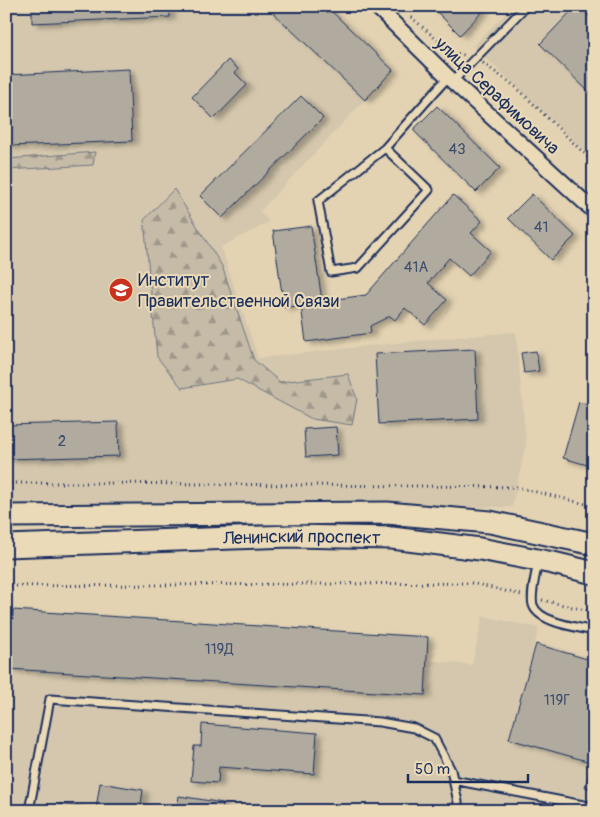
<svg xmlns="http://www.w3.org/2000/svg" width="600" height="817" font-family="Pangolin,sans-serif">
<defs>
<pattern id="forest-firs" width="22" height="20" patternUnits="userSpaceOnUse" patternTransform="scale(1.25)"><rect width="22" height="20" fill="#c5bba7"/><path d="M5 1l3.5 6h-7zM16 11l3.5 6h-7z" fill="#9f988b"/></pattern>
<filter id="shadow"><feDropShadow dx="5.5" dy="3" stdDeviation="2.5" flood-color="#0004"/></filter>
</defs>
<rect width="100%" height="100%" fill="#e3d3b3"/>
<filter id="ink" filterUnits="userSpaceOnUse"><feTurbulence type="fractalNoise" baseFrequency=".02" numOctaves="2"/><feDisplacementMap in="SourceGraphic" scale="10" xChannelSelector="R" yChannelSelector="G"/><feConvolveMatrix kernelMatrix="1 2 1 2 8 2 1 2 1" color-interpolation-filters="sRGB"/></filter>
<g filter="url(#ink)">
<path fill="#d4c7ad" d="M6 6H326L393 70 260 211 269 222 221 247 258 358 424 340 516 332 526 444 512 507 6 508Z
M513 6H594V160L473 46Z
M6 609 428 637 427 660 472 665 483 616 539 628 509 738 594 763V811H6Z"/>
<path fill="url(#forest-firs)" stroke="#707582" d="M6 149 8 159 95 152 93 165 6 170Z
M174 189 222 266 254 360 280 382 348 374 357 399 352 425 312 419 237 379 182 388 157 357 144 220Z"/>
<path fill="#b0ab9e" stroke="#1b2f5e" filter="url(#shadow)" d="M32 6H169L170 17 32 23Z
M266 6H326L393 70 365 100Z
M431 6H480L484 10 460 35Z
M576 6H578L594 21V37L587 44 594 50V97L540 44Z
M228 60 238 69 235 73 247 85 214 119 192 97Z
M129 69 132 141 9 146 6 75Z
M301 96 323 118 222 218 200 196Z
M437 106 500 168 476 192 413 130Z
M532 194 575 236 551 260 508 218Z
M453 195 482 221 471 233 491 251 469 276 449 258 428 283 447 300 425 325 405 308 395 320 390 316 370 326 371 333 306 342 301 305 284 308 273 231 311 226 322 301 366 295Z
M475 349 478 419 379 424 375 354Z
M536 351 539 371 524 373 521 353Z
M579 402 594 407V467L563 458Z
M118 422 119 456 6 459V425Z
M336 427 338 455 306 457 304 429Z
M13 610 428 637 425 695 9 669Z
M536 644 594 661V763L509 739Z
M202 724 317 733 314 774 219 767 218 783 191 781 194 746H201Z
M592 762 594 763V789L585 787Z
M100 783 143 790 140 811H59L60 804 96 809Z
M179 796 223 803 222 811H177Z"/>
<g fill="none" stroke-linecap="round" stroke-linejoin="round">
<defs>
<path id="lane" d="M453 81 526 6
M385 148 429 190 358 268 331 272 318 201 385 148 448 77
M538 562C536 573 530 595 533 605 539 623 578 627 594 631
M453 780 594 807
M29 811 50 699 380 722 414 728 434 738 451 770 458 802 457 811"/>
<path id="street" d="M376 6 448 77 594 211"/>
<g id="primary">
<path d="M6 516 387 513 490 522 594 544"/>
<path id="s1" d="M6 546 292 536 392 538 480 549 553 563 594 573"/>
</g>
</defs>
<use href="#lane" stroke="#1b2f5e" stroke-width="11"/>
<use href="#street" stroke="#1b2f5e" stroke-width="18"/>
<use href="#primary" stroke="#1b2f5e" stroke-width="25"/>
<path stroke="#1b2f5e" stroke-width="3" stroke-dasharray="1 4" stroke-linecap="butt" d="M411 17 451 52 464 55
M483 63 517 88 594 163
M6 483H101L516 487 594 506
M6 586 471 583 522 595
M542 600 594 612"/>
<use href="#lane" stroke="#ebdab7" stroke-width="7"/>
<use href="#street" stroke="#ebdab7" stroke-width="14"/>
<use href="#primary" stroke="#ebdab7" stroke-width="21"/>
</g>
</g>
<defs>
<symbol id="university-disc" viewBox="-11 -11 22 22"><circle r="9.5" fill="#c8321e" stroke="#ebdab7"/><path d="M0-5L7-2L0 1L-7-2ZM-4 1L0 2.5L4 1V4Q0 6-4 4Z" fill="#fff"/></symbol>
</defs>
<g fill-rule="evenodd">
<use href="#university-disc" x="107" y="276" width="28" height="28"/>
</g>
<g text-anchor="middle" dominant-baseline="central" stroke-width="4" stroke-linejoin="round" paint-order="stroke">
<g font-size="15" fill="#404e6e">
<text x="457" y="149">43</text>
<text x="541" y="227">41</text>
<text x="416" y="267">41А</text>
<text x="62" y="441">2</text>
<text x="219" y="649">119Д</text>
<text x="557" y="700">119Г</text>
</g>
<g font-size="18" fill="#1b2f5e" stroke="#ebdab7">
<text transform="translate(497 96) rotate(43)">улица Серафимовича</text>
<text stroke="none"><textPath href="#s1" startOffset="296">Ленинский проспект</textPath></text>
</g>
<g font-size="18" fill="#1b2f5e" stroke="#ebdab7" text-anchor="start">
<text x="138" y="280">Институт<tspan x="138" dy="21">Правительственной Связи</tspan></text>
</g>
</g>
<rect width="600" height="817" fill="none" stroke="#ebdab7" stroke-width="25"/>
<rect x="12" y="12" width="575" height="792" fill="none" stroke="#1b2f5e" stroke-width="2" filter="url(#ink)"/>
<path d="M408 774v8h120v-8" fill="none" stroke="#1b2f5e" stroke-width="2.5"/>
<text x="415" y="774" font-size="15" fill="#1b2f5e" stroke="#ebdab7" stroke-width="4" paint-order="stroke">50 m</text>
</svg>
